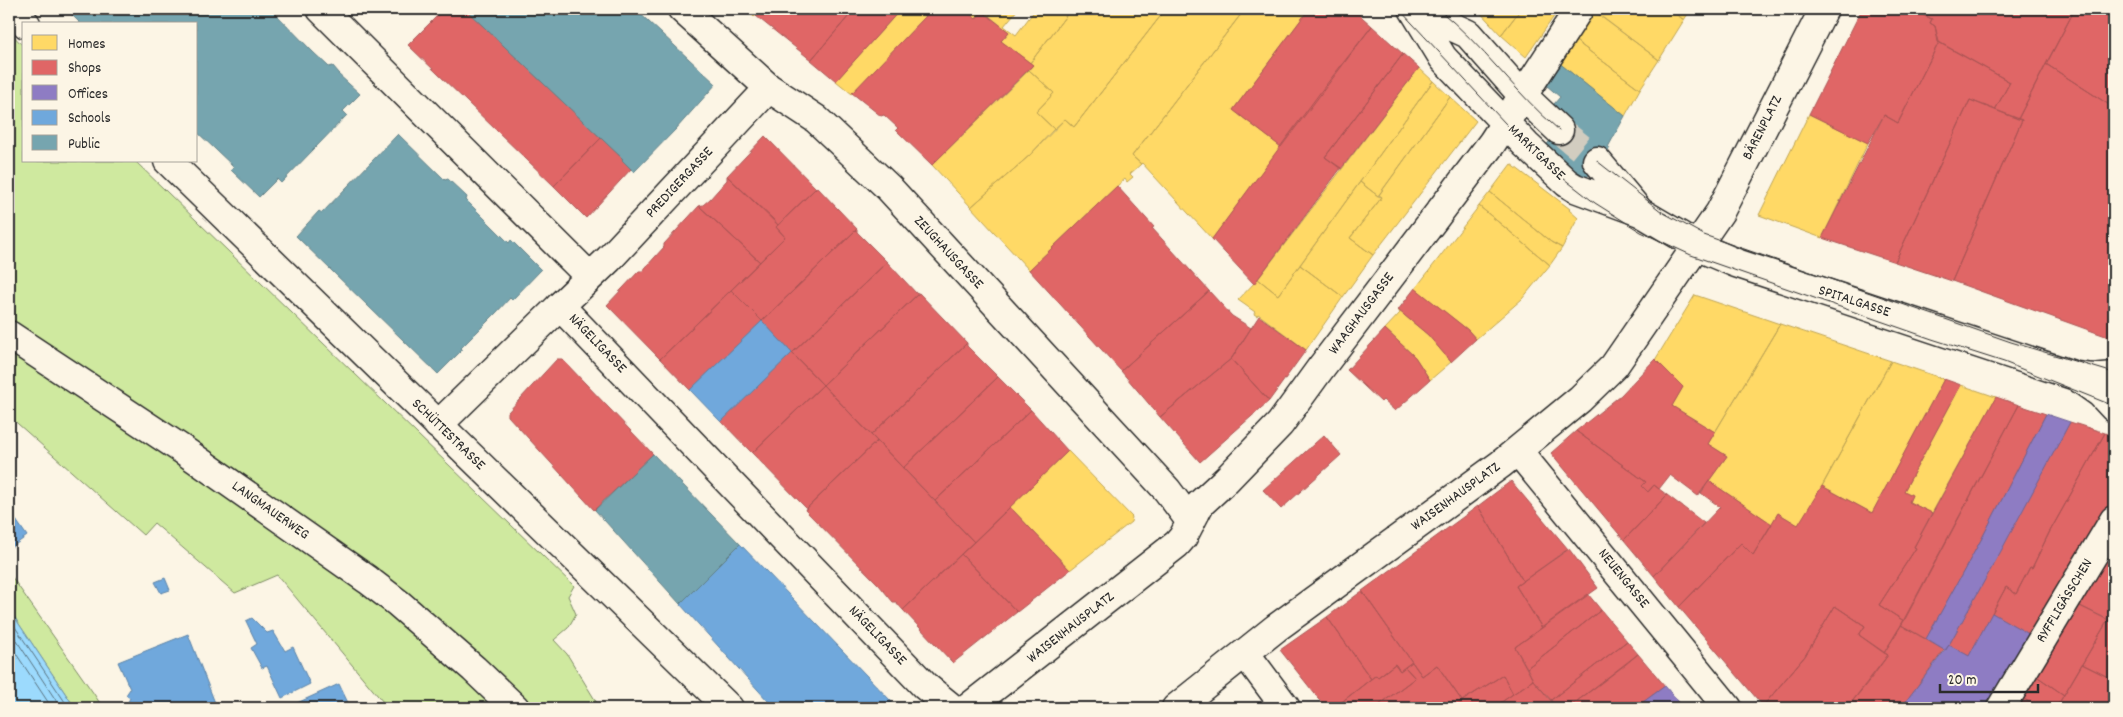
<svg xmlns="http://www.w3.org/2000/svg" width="2123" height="717" font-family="Dekko,sans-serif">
<rect width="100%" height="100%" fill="#fcf5e5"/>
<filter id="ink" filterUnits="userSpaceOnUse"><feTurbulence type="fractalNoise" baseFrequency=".02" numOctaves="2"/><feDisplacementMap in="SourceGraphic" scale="10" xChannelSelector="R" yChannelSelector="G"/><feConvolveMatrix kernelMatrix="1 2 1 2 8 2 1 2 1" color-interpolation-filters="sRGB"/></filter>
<g filter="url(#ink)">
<path fill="#cfe99f" stroke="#7d8a65" d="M9 31 24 47V161H135L574 586 568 596 576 614 568 628 554 640 567 654 600 708H388L277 575 235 593 154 523 143 535 9 416Z
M9 573 94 694 103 708H75L9 609Z"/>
<path fill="#9cdafd" stroke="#6f94a9" d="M9 609 75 708H9Z"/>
<path fill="#ffd966" stroke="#bfa554" d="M747 9H763L754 17Z
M901 9H929L924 15 926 16 852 94 836 81Z
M967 9H994L989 16 982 11 976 19 966 10Z
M994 9H1018L1004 26 1016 35 1035 10 1034 9H1071L1030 63 1001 41 1009 32 989 16Z
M1071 9H1166L1074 127 1065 119 1054 129 1036 112 1054 93 1029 70 1033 65 1030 63Z
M1166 9H1245L1132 156 1141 164 1130 174 1133 177 1127 182 1125 179 1117 186 1029 270 971 207 1030 155 1065 119 1074 127Z
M1245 9H1309L1233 110 1281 147 1212 239 1142 163 1141 164 1132 156Z
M1477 9H1521L1501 35Z
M1521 9H1559L1526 57 1501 35Z
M1595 9H1669L1684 20 1659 60 1594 11Z
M1669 9H1691L1684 20Z
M1592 10 1659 60 1640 89 1573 39Z
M1573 39 1640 89 1625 116 1558 62Z
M1419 68 1433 81 1278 295 1258 279Z
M1029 70 1054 93 1036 112 1054 129 1030 155 971 207 932 165Z
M1433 81 1450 97 1378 196 1360 182Z
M1450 97 1476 121 1373 255 1350 238 1382 197 1379 195Z
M1809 114 1868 143 1822 238 1759 215Z
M1511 164 1570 209 1569 210 1578 218 1562 248 1551 242 1490 192Z
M1360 182 1378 196 1382 197 1350 238 1373 255 1343 297 1300 265Z
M1490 192 1551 242 1562 248 1550 265 1479 206Z
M1479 206 1550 265 1522 299 1476 339 1468 330 1415 289Z
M1300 265 1343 297 1306 350 1258 314 1257 316 1254 314 1255 312 1238 300 1258 279 1278 295Z
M1695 295 1780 324 1715 432 1672 406 1683 387 1655 360Z
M1398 310 1428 335 1451 362 1430 380 1415 357 1385 329 1400 313Z
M1780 324 1891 361 1804 519 1798 525 1778 513 1772 524 1709 481 1727 456 1708 444Z
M1891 361 1944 379 1872 513 1822 486Z
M1961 385 1996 397 1932 513 1909 502 1912 495 1904 491Z
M1068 451 1132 517 1131 522 1070 570 1010 507Z"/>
<path fill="#e06666" stroke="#aa5454" d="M444 9H465L601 138 554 186 408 45Z
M763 9H855L811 60 756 16Z
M855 9H901L836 81 811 60Z
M929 9H964L976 19 982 11 1009 32 1001 41 1033 65 932 165 896 130 898 128 884 115 881 116 852 93 926 16 924 15Z
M1309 9H1353L1372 26 1281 147 1233 110Z
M1862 9H1909L1932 19 1930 23 1935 26 1939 42 1898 123 1884 115 1868 143 1809 114Z
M1909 9H2075L2018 119 1995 110 2010 82 1938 42 1935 26 1930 23 1932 19Z
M2075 9H2110L2114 11V101L2111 106 2046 64Z
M1372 26 1403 54 1325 157 1341 168 1254 284 1212 239 1322 90Z
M1939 42 2010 82 1995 110 1970 100 1895 262 1822 238 1884 115 1898 123Z
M1403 54 1419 68 1341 169 1325 157Z
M2046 64 2114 108V339L1952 281 2022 120 2018 119Z
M1970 100 2022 120 1952 281 1895 262Z
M765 136 816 188 778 225 727 176Z
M601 138 623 159 622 160 631 169 586 218 554 186Z
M727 176 773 219 778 225 776 227 785 237 760 262 699 206 703 205 710 199 727 180Z
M1117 186 1154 227 1152 228 1209 291 1121 371 1029 270Z
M817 187 857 229 762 321 731 290 785 237 776 227Z
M699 206 760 262 660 359 607 305 639 271H643L646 267 664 247V244Z
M857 229V232L887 262 792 353 762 321Z
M887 262 917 294 919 293 823 385 792 353Z
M1415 288 1468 330 1476 339 1451 362 1428 335 1398 310Z
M731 290 762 321 690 390 660 359Z
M1209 291 1232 316 1251 328 1232 358 1160 417 1121 371Z
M919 293 967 343 871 435 823 385Z
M1259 316 1306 350 1269 401 1231 359Z
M1385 329 1415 357 1430 380 1395 411 1383 400 1381 402 1347 370Z
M967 343V346L998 377 903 468 871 435Z
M792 353 823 385 752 453 721 421Z
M557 359H562L653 454 594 510 508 416V412Z
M1231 359 1269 401 1200 462 1160 417Z
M1655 359 1683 387 1672 406 1715 432 1708 444 1727 456 1698 496 1670 475 1659 489 1654 485 1648 492 1642 486 1646 482 1576 431 1621 395Z
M998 377 1031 410 935 501 903 468Z
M1944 379 1961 385 1904 491 1912 495 1909 502 1932 513 1914 547 1916 548 1879 605 1904 621 1884 653 1859 635 1865 626 1835 606 1805 656 1763 706 1679 607 1741 543 1753 555 1778 513 1798 525 1822 486 1872 513Z
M823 385 877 441 805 510 806 508 752 453Z
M1996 397 2019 405 1904 621 1879 605 1916 548 1914 547Z
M2019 405 2046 414 1981 540 1926 639 1901 625Z
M1031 410 1068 451 974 542 935 501Z
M2070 422 2105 433 2049 533 2032 568 2030 567 2016 594 2006 587 1969 656 1949 645Z
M1576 431 1646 482 1642 486 1648 492 1654 485 1667 495 1624 540 1551 453Z
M2105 433 2114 437V502L2034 637 1992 613 2006 587 2016 594 2030 567 2032 568 2049 533Z
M1324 435 1341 455 1281 509 1263 490Z
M877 441 974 542 903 610 896 602H893L879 585 805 510Z
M1511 481 1568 549 1523 581 1478 506Z
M1709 481 1772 524 1753 555 1741 543 1679 607 1654 576 1720 507 1701 493Z
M1667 495 1704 523 1654 576 1624 540Z
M1478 506 1523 581 1516 586 1542 628 1515 647 1533 680 1513 694 1503 675 1462 701 1437 665 1422 676 1362 591Z
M1010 507 1070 570 1017 612 961 554Z
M2114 541V610L2109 620 2078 605Z
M1569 549 1598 588 1542 628 1516 586Z
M961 554 1017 612 953 663 903 610Z
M1362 591 1412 662 1400 671 1395 664 1378 677 1376 675 1371 679 1327 617Z
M1588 594 1601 610 1527 668 1515 647Z
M2078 605 2108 620 2064 695 2035 675Z
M1835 606 1865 626 1859 635 1888 655 1873 676 1847 708H1765L1763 706 1805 656Z
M1601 610 1627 641 1551 700 1533 680 1527 668Z
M2114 610V680L2082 664Z
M1327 617 1371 679 1334 708H1326L1280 650Z
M1901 625 1944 650 1901 708H1847L1888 655 1884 653Z
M1627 641 1638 654 1626 664 1568 708H1557L1551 700Z
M1638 654 1665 686 1635 708H1568Z
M1412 662 1422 676 1437 665 1462 701 1503 675 1513 694 1493 708H1375L1415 678 1405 667Z
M1395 664 1400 671 1405 667 1415 678 1375 708H1334L1376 675 1378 677Z
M2082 664 2114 680V708H2056Z
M2035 675 2064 695 2056 708H2037L2022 697Z
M1533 680 1557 708H1493Z
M2022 697 2037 708H2014Z
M1906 701 1916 708H1901Z"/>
<path fill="#8e7cc3" stroke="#706495" d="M2046 414 2070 422 2001 551 1946 650H1944L1926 639 1981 540Z
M1992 613 2034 637 1989 708H1916L1906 701 1949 645 1969 656Z
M1665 686 1684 708H1635Z"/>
<path fill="#6fa8dc" stroke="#5b82a7" d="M762 321 792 353 721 422 690 390Z
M16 520 27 536 12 547 9 543V525Z
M740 544 891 701 894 708H775L768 701 680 604Z
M165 578 170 590 161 593 155 582Z
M252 618 267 633 273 631 285 651 293 647 310 684 282 698 267 666 262 668 251 648 257 644 246 621Z
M188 634 217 708H125L130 698 126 695 130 689 118 662Z
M339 684 350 707 360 703 362 708H286Z"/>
<path fill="#76a5af" stroke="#608087" d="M66 9H271L313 52 329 67 333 66 339 73 338 74 360 94 343 111 347 115 281 183 277 179 259 197 231 170 234 167 196 131V24H81Z
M465 9H635L716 84 676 129 634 172 622 160 623 159Z
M1558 62 1625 116 1608 147 1610 148 1587 177 1585 176 1581 180 1543 149 1567 121 1555 110 1554 104 1560 97 1546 85 1560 66 1556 64Z
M398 134 445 180 448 179 467 197 466 200 509 243 511 240 541 270 512 300 510 298 496 313 460 349 462 350 438 374 296 236 319 211 322 213Z
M653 454 740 544 680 604 595 510Z"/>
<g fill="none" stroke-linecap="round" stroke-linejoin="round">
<path stroke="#58717f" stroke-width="1" d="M9 618 69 708
M9 629 61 708
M9 643 52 708"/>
<path stroke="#d2cdc0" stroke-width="28" stroke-dasharray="28 14" stroke-linecap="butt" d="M1559 130 1597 161"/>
<defs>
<path id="street" d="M321 9 590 277
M682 9 769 88 816 119 889 188 1167 490 1191 522
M1413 9 1443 58 1526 145 1567 183 1575 188 1640 212 1703 249 1736 263 2076 376 2100 393 2114 408
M1414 9 1468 34 1522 95 1559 130
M1597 161 1639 211
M560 306 609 259 769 88
M9 335 183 450 368 580 398 603 474 669 515 708
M2076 376 2092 378 2114 376
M1518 451 1728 708
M1245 653 1286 708
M968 708 1177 544 1183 537 1200 504 1226 480 1280 424 1320 369 1492 143 1579 9
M1176 708 1276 628 1501 464 1580 399 1614 366 1720 212 1824 9
M2001 708 2114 520"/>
<path id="secondary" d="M11 9 26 24
M168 161 729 708
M438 425 560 306 925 686 952 708"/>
</defs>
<use href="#street" stroke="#2b2b2b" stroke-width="31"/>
<use href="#secondary" stroke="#2b2b2b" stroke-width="31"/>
<use href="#street" stroke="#fcf5e5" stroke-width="28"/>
<use href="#secondary" stroke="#fcf5e5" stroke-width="28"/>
<path stroke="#2b2b2b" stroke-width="1" d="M1399 9 1505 123 1550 168 1595 203 1641 232 1691 255 1932 339 2004 362 2114 406
M1438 9C1483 45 1515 93 1559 130
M1597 161 1662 212 1704 235 2011 342 2114 373"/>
</g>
</g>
<g text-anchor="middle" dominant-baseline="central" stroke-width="5" stroke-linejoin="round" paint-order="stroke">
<g font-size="15" fill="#2b2b2b" stroke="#fcf5e5">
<text transform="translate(1763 128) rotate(-63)">BÄRENPLATZ</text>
<text transform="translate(1536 153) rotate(44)">MARKTGASSE</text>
<text transform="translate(680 183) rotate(-47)">PREDIGERGASSE</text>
<text transform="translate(948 253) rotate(47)">ZEUGHAUSGASSE</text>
<text transform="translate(1854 302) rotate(18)">SPITALGASSE</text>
<text transform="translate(1362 314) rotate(-53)">WAAGHAUSGASSE</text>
<text transform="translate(597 344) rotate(46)">NÄGELIGASSE</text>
<text transform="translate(448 435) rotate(44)">SCHÜTTESTRASSE</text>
<text transform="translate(1456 497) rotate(-36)">WAISENHAUSPLATZ</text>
<text transform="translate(270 511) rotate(35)">LANGMAUERWEG</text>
<text transform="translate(1623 579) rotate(51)">NEUENGASSE</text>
<text transform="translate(2065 601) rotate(-59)">RYFFLIGÄSSCHEN</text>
<text transform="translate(1071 628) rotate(-38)">WAISENHAUSPLATZ</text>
<text transform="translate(877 636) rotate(46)">NÄGELIGASSE</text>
</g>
</g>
<rect width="2123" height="717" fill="none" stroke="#fcf5e5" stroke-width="30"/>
<rect x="15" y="15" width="2093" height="687" fill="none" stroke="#2b2b2b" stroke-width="2" filter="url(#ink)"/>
<rect x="22" y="22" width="175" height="140" fill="#fcf5e5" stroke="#a8a49b"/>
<rect x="32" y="35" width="25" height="15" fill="#ffd966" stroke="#a8a49b"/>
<text x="68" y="48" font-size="15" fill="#2b2b2b">Homes</text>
<rect x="32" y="60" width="25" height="15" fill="#e06666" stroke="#a8a49b"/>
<text x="68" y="72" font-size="15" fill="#2b2b2b">Shops</text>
<rect x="32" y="85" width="25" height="15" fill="#8e7cc3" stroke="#a8a49b"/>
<text x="68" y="98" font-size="15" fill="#2b2b2b">Offices</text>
<rect x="32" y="110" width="25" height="15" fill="#6fa8dc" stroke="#a8a49b"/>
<text x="68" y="122" font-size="15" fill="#2b2b2b">Schools</text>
<rect x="32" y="135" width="25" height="15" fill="#76a5af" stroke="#a8a49b"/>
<text x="68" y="148" font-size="15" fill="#2b2b2b">Public</text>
<path d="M1940 684v8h98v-8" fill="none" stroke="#2b2b2b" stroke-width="2.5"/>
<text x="1948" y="684" font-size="15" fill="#2b2b2b" stroke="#fcf5e5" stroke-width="4" paint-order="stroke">20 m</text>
</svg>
